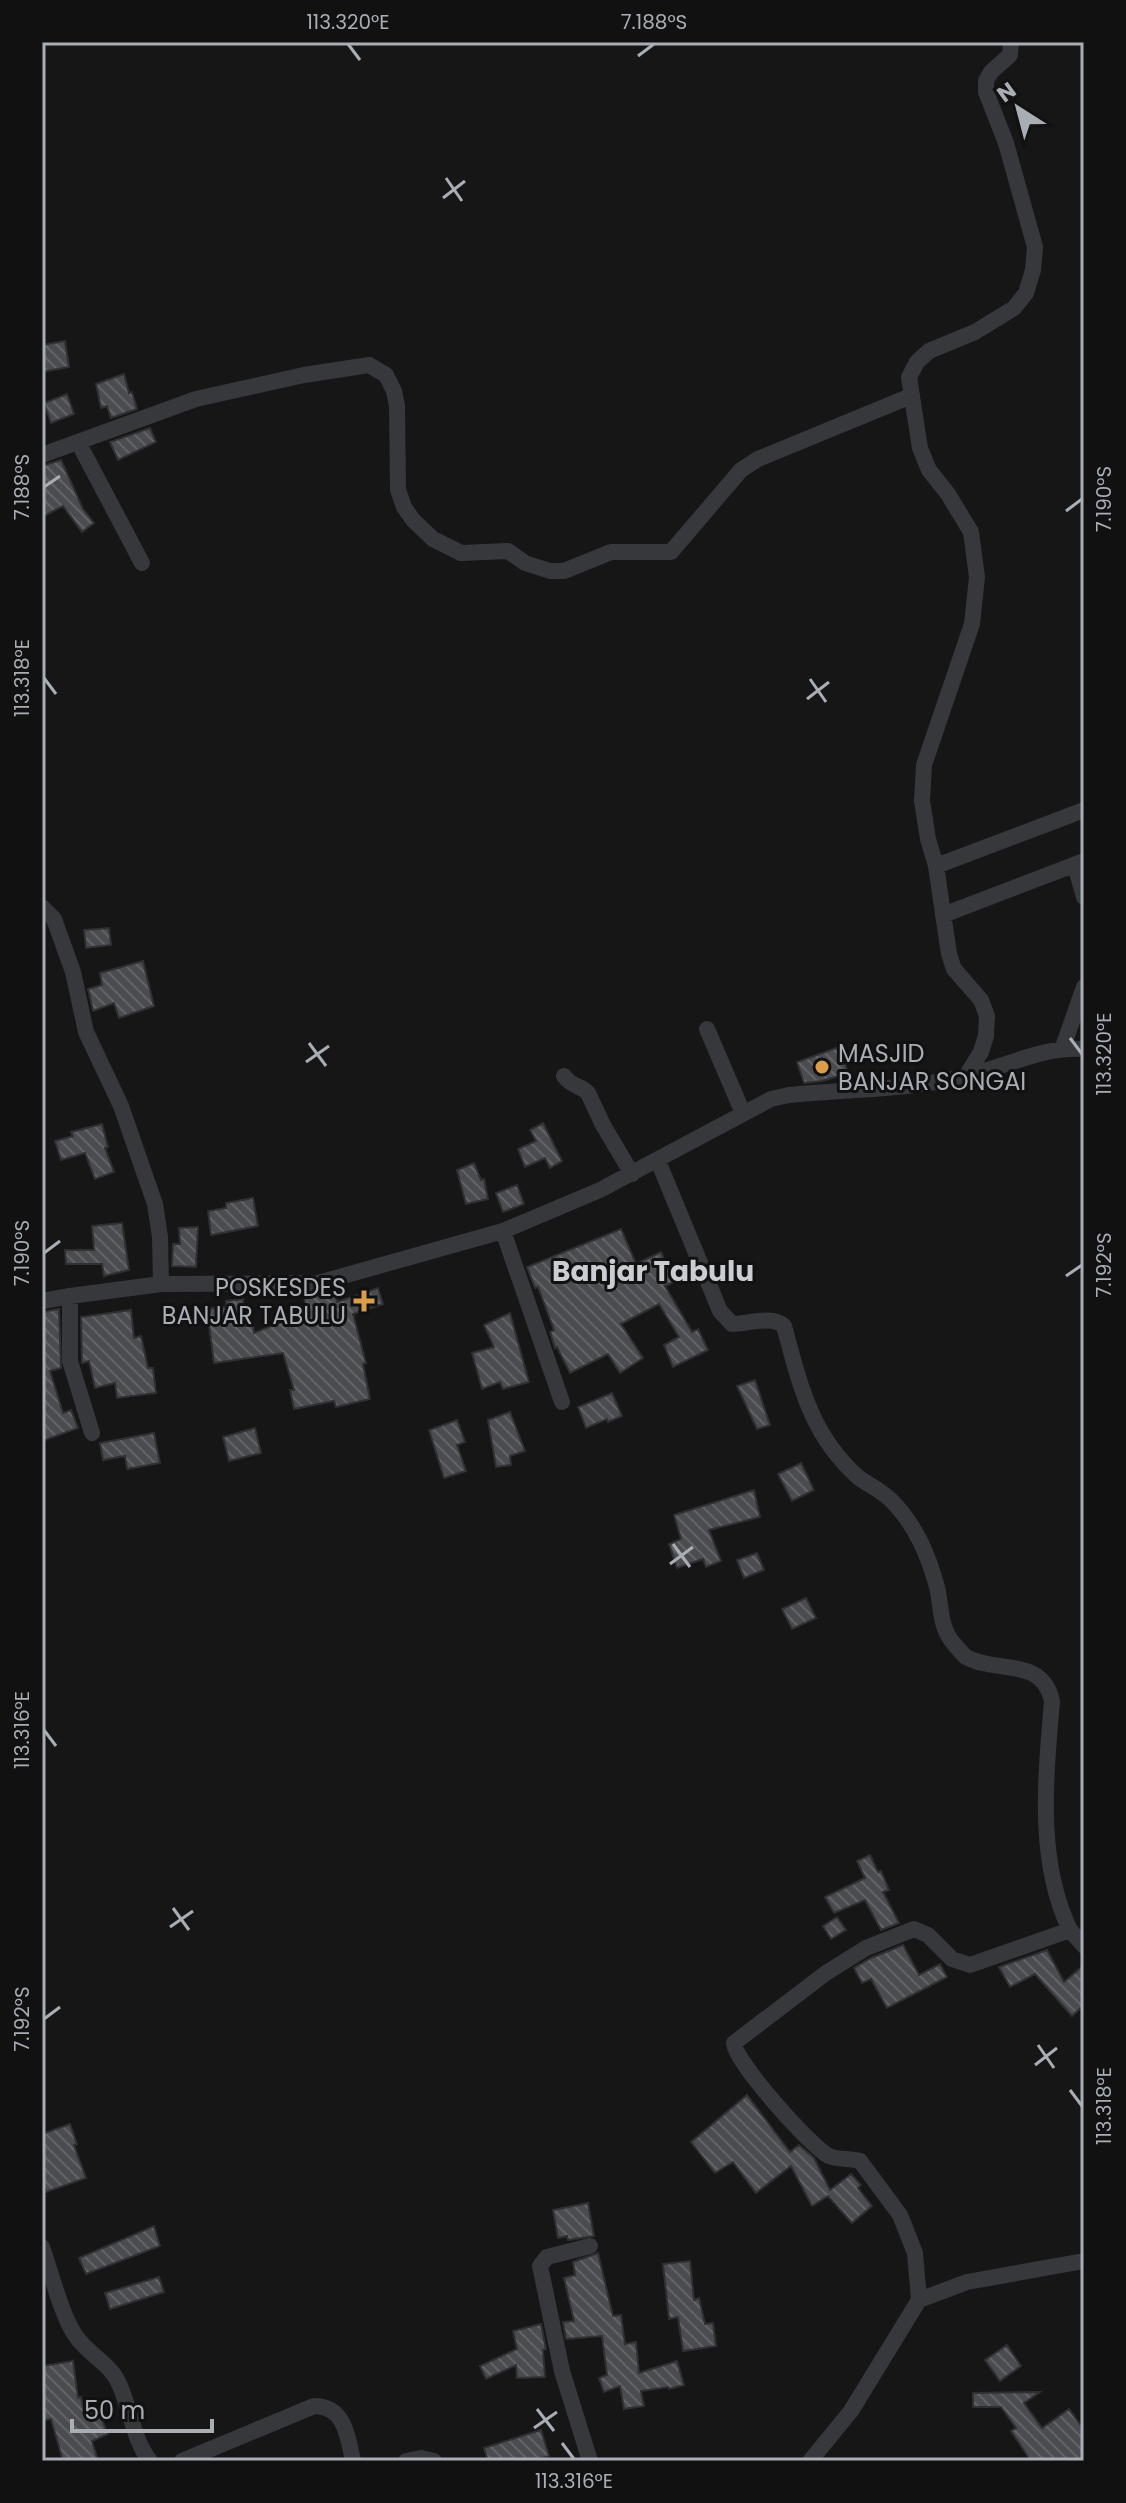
<svg xmlns="http://www.w3.org/2000/svg" width="1126" height="2503" font-family="Poppins,sans-serif">
<defs>
<pattern id="building-back-hatch" width="6" height="6" patternUnits="userSpaceOnUse" patternTransform="scale(2)"><rect width="6" height="6" fill="#4a4c4f"/><path d="M-1 5l2 2M0 0l6 6M5-1l2 2" fill="none" stroke="#616366"/></pattern>
</defs>
<rect width="100%" height="100%" fill="#161617"/>
<path fill="url(#building-back-hatch)" stroke="#303033" stroke-width="2" d="M65 341 69 367 42 372V345Z
M124 374 129 393 132 392 137 409 111 418 107 406 101 408 96 384Z
M67 394 74 414 51 423 44 403Z
M150 428 156 442 118 460 110 442Z
M61 460 83 509 94 523 82 532 63 506 42 517V466Z
M109 928 111 945 86 948 84 930Z
M143 961 154 1006 119 1018 114 1003 93 1011 88 989 102 985 100 973Z
M839 1047 848 1073 822 1081 804 1083 797 1062Z
M543 1123 562 1161 550 1168 545 1158 525 1167 518 1149 536 1141 530 1130Z
M102 1124 108 1147 105 1148 114 1172 95 1179 85 1153 61 1160 55 1141 73 1136 71 1132Z
M474 1163 481 1180 484 1179 488 1199 466 1204 457 1170Z
M517 1185 524 1204 503 1212 496 1193Z
M253 1198 258 1226 211 1235 208 1211 226 1208V1203Z
M122 1223 129 1270 104 1276 102 1264H66L65 1250H94L92 1226Z
M198 1227 196 1267 172 1266 173 1244H180L179 1228Z
M621 1229 636 1264 661 1252 674 1282 665 1286 692 1332 698 1329 708 1350 673 1367 664 1345 679 1337 659 1304 621 1324 643 1358 620 1373 608 1354 570 1373 557 1347 555 1348 550 1332 554 1330 538 1287 535 1288 527 1267Z
M378 1288 383 1304 353 1314 366 1363 363 1364 370 1399 336 1407 334 1401 294 1409 290 1390H294L283 1353 214 1363 209 1325H205L203 1309 226 1307V1301L243 1299 246 1326 253 1325 254 1333 307 1312 304 1297 334 1290 337 1302Z
M59 1309 61 1368 50 1371 63 1413 71 1410 78 1428 42 1441V1312Z
M131 1310 134 1338 141 1336 148 1368H153L156 1393 117 1398 115 1383 95 1388 89 1361 82 1363 81 1317Z
M510 1313 529 1382 503 1389 500 1382 482 1389 472 1353 494 1347 484 1325Z
M755 1380 770 1425 757 1429 737 1386Z
M612 1393 622 1416 608 1422 607 1419 586 1428 578 1407Z
M510 1412 525 1451 510 1456 511 1465 496 1467 488 1420Z
M457 1420 465 1442 457 1445 466 1471 444 1478 429 1430Z
M255 1428 261 1453 229 1461 223 1437Z
M154 1433 160 1463 127 1469 125 1456 103 1460 100 1443Z
M801 1463 814 1490 792 1501 778 1474Z
M754 1490 760 1517 709 1530 721 1561 706 1567 703 1559 677 1568 669 1544 681 1539 674 1515Z
M757 1553 764 1570 744 1578 737 1560Z
M806 1598 816 1618 792 1629 782 1609Z
M870 1855 878 1872 881 1871 889 1890 883 1892 899 1923 881 1930 865 1900 834 1913 825 1897 865 1878 857 1861Z
M837 1917 846 1930 831 1939 823 1926Z
M903 1945 919 1975 940 1964 947 1977 887 2008 871 1979 862 1983 854 1968 871 1958Z
M1047 1950 1064 1982 1084 1965V2005L1072 2016 1035 1974 1010 1987 999 1967Z
M747 2095 790 2152 799 2145 814 2158 830 2190 851 2174 861 2185 858 2188 872 2206 852 2223 828 2196 812 2206 791 2166 756 2193 733 2162 715 2173 691 2142Z
M70 2124 77 2144 74 2145 86 2178 46 2192 42 2181V2134Z
M588 2203 594 2236 568 2240 567 2236 558 2238 553 2210Z
M154 2226 160 2246 86 2274 79 2258Z
M598 2253 613 2316 621 2315 625 2344 636 2342 639 2373 677 2361 684 2385 669 2389 668 2387 641 2391 644 2406 624 2409 620 2386 604 2392 599 2378 607 2375 602 2336 566 2339 563 2322 574 2321 564 2278 575 2275 573 2262Z
M690 2261 694 2300 699 2298 705 2324 713 2323 716 2346 683 2351 678 2317 669 2319 663 2264Z
M159 2277 164 2292 110 2309 105 2293Z
M541 2324 546 2349 543 2350 545 2377 517 2378 516 2365 486 2379 480 2366 517 2349 513 2331Z
M1007 2345 1021 2366 1000 2381 985 2360Z
M73 2361 78 2398 81 2397 85 2416 98 2411 108 2434 92 2441 98 2461H63L51 2419 44 2420 42 2366Z
M1040 2392 1024 2403 1042 2428 1069 2409 1084 2430V2461H1031L1011 2431 1016 2428 1001 2407H973V2393Z
M541 2430 549 2456 533 2461H488L484 2448Z"/>
<g fill="none" stroke-linecap="round" stroke-linejoin="round">
<path stroke="#37383c" stroke-width="16" d="M78 442 142 563
M42 455 196 399 304 375 369 365 386 375 394 391 397 406 398 490 404 507 413 520 433 539 461 553 508 551 525 563 550 571H564L611 552H671L741 470 758 459 911 396
M1075 865 1084 897
M936 866 1084 810
M42 907 54 919 73 972 86 1032 121 1106 155 1204 160 1237 161 1284 70 1296V1361L92 1433
M943 915 1084 861
M707 1029 743 1113
M1063 1047 1084 987
M564 1076C573 1088 581 1085 588 1093L603 1125 632 1174
M966 1076 981 1052 986 1036 987 1016 981 1000 954 969 949 954 936 866 928 839 922 801 924 765 972 624 977 577 971 532 948 494 929 470 920 448 909 377 917 362 929 351 975 332 1014 308 1026 293 1033 270 1035 247 1006 143 986 92V81L991 72 1010 55 1011 42
M658 1161 720 1311 732 1324C747 1324 772 1315 784 1326 800 1384 810 1434 858 1477 864 1482 871 1485 878 1490 896 1501 911 1523 920 1541 927 1555 933 1572 937 1587 942 1609 939 1626 954 1644 958 1648 962 1654 966 1657 997 1674 1042 1656 1052 1701 1046 1775 1036 1860 1070 1930
M161 1284 318 1283 503 1231
M42 1301 70 1296
M562 1402 503 1231 600 1190 771 1099 789 1095C847 1089 909 1090 966 1076 1006 1067 1042 1046 1084 1049
M42 2247C51 2272 61 2314 75 2335 88 2355 111 2363 120 2386 131 2411 133 2439 150 2461
M919 2300 915 2253 900 2215 860 2161C850 2158 838 2160 829 2156 811 2147 735 2062 734 2043L826 1973 866 1948 914 1929 928 1935 952 1959 970 1965 1070 1930 1084 1946
M182 2461 314 2406C345 2406 348 2437 353 2461
M406 2461 421 2458 434 2461
M590 2461 562 2371 540 2266 547 2257 590 2246
M810 2461 851 2411 919 2300 967 2282 1084 2261"/>
</g>
<path fill="none" stroke="#a9aeb5" stroke-width="3" d="M348 44 360 60M638 56 654 44M446 178 462 201M443 198 465 181M44 487 60 476M1066 511 1082 499M44 678 56 694M810 679 826 702M807 699 829 682M1070 1038 1082 1054M309 1043 326 1066M306 1062 329 1046M44 1253 60 1241M1066 1276 1082 1265M673 1544 690 1567M670 1564 693 1547M44 1730 56 1746M173 1908 189 1930M170 1927 193 1911M44 2019 60 2007M1038 2045 1054 2068M1035 2065 1057 2048M1070 2090 1082 2106M537 2409 554 2431M534 2428 557 2412M562 2443 574 2459"/>
<g fill="#da9d4a" stroke="#111112" stroke-width="3">
<circle cx="822" cy="1067" r="8"/>
<path d="M360 1289h8v8h8v8h-8v8h-8v-8h-8v-8h8z"/>
</g>
<g text-anchor="middle" dominant-baseline="central" stroke-width="6" stroke-linejoin="round" paint-order="stroke">
<g font-size="24" fill="#a9aeb5" stroke="#111112" text-anchor="start">
<text x="838" y="1053">MASJID<tspan x="838" dy="28">BANJAR SONGAI</tspan></text>
<text x="346" y="1287" text-anchor="end">POSKESDES<tspan x="346" dy="28">BANJAR TABULU</tspan></text>
</g>
<g font-size="28" font-weight="bold" fill="#cacdd2" stroke="#111112">
<text x="653" y="1271">Banjar Tabulu</text>
</g>
</g>
<rect width="1126" height="2503" fill="none" stroke="#111112" stroke-width="88"/>
<g transform="translate(1018 108) rotate(324)" stroke="#111112" stroke-width="6" paint-order="stroke">
<path d="M0-6L14 30L0 20L-14 30Z" fill="#a9aeb5"/>
<text y="-12" font-size="22" font-weight="bold" text-anchor="middle" fill="#a9aeb5">N</text>
</g>
<path d="M72 2419v12h140v-12" fill="none" stroke="#a9aeb5" stroke-width="4"/>
<text x="84" y="2419" font-size="24" fill="#a9aeb5" stroke="#111112" stroke-width="6" paint-order="stroke">50 m</text>
<rect x="44" y="44" width="1038" height="2415" fill="none" stroke="#a9aeb5" stroke-width="3"/>
<g font-size="20" text-anchor="middle" fill="#a9aeb5">
<text x="348" y="29">113.320°E</text>
<text x="654" y="29">7.188°S</text>
<text transform="translate(22 487) rotate(-90)" y="7">7.188°S</text>
<text transform="translate(1104 499) rotate(-90)" y="7">7.190°S</text>
<text transform="translate(22 678) rotate(-90)" y="7">113.318°E</text>
<text transform="translate(1104 1054) rotate(-90)" y="7">113.320°E</text>
<text transform="translate(22 1253) rotate(-90)" y="7">7.190°S</text>
<text transform="translate(1104 1265) rotate(-90)" y="7">7.192°S</text>
<text transform="translate(22 1730) rotate(-90)" y="7">113.316°E</text>
<text transform="translate(22 2019) rotate(-90)" y="7">7.192°S</text>
<text transform="translate(1104 2106) rotate(-90)" y="7">113.318°E</text>
<text x="574" y="2488">113.316°E</text>
</g>
</svg>
